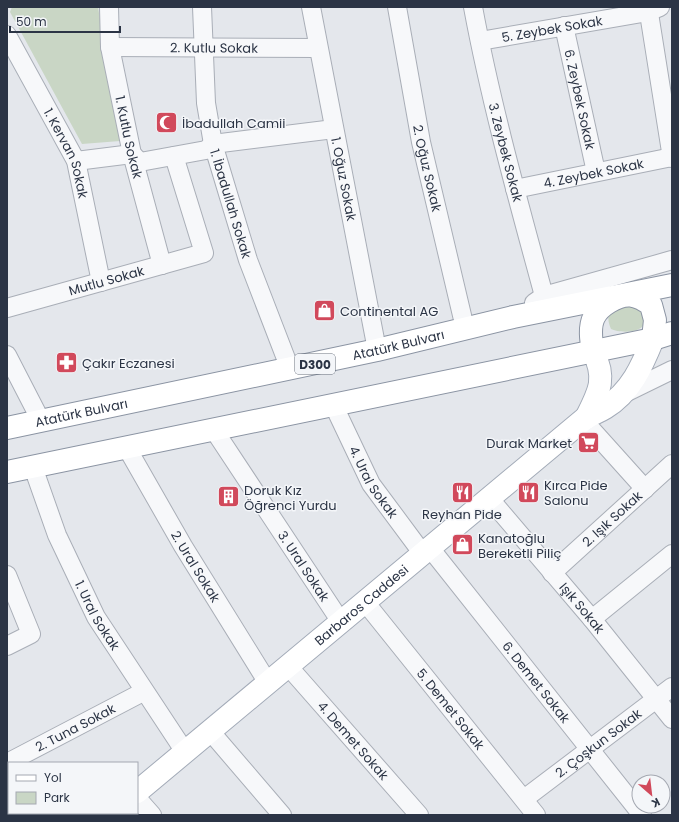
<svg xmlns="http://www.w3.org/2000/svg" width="679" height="822" font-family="Poppins,sans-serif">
<rect width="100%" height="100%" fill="#e4e7ec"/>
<path fill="#c9d6c5" d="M12 7H98L120 141 82 144 10 12Z
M634 305 643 308C644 312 646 317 645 321 644 334 619 333 611 329 602 308 618 308 634 305Z"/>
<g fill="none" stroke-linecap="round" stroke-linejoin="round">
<defs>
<g id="minor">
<path id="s1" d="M109 7 110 47 132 154 162 265"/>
<path id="s2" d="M202 7 206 103 213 144 248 260 290 369"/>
<path id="s3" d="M311 7 377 350"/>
<path id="s4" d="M397 7 421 142 465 328"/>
<path id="s5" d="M473 7C491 104 518 200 544 296"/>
<path d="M648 7 672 158"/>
<path id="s6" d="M564 26 596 172"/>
<path id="s7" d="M7 35 76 161 101 282"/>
<path id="s8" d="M480 41 648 12 660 7"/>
<path id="s9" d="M110 47 318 48"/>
<path d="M76 161 132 154 140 162 206 150 213 144 334 129"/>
<path id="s10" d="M515 189 672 157"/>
<path d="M534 303 544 296 672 260"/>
<path id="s11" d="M7 308 204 253 174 156"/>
<path d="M7 355 41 421"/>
<path d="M623 394 672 370"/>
<path id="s12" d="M333 404 371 484 423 554"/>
<path d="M583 420 645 489"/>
<path id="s13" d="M214 430 341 622"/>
<path id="s14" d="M127 448 183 546 268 683"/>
<path id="s15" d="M33 467 57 535 96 617 185 752"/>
<path id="s16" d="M489 498 592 619 672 719"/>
<path id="s17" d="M430 548 642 815"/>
<path id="s18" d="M552 573 672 464"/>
<path d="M7 575 31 634 7 646"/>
<path id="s19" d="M365 602 536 815"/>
<path d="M592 619 672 554"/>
<path id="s20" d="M288 666 419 815"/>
<path d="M210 731 282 815"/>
<path id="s21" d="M7 763 143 692"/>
<path d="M137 798 152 815"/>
<path id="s22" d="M524 799 672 687"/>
<path d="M44 813 45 815"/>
</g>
<g id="major">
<path d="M586 418C599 392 607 379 593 351"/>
<path id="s23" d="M137 792 583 420C589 415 597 413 605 408 631 392 642 366 653 339"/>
<path d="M110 815 112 813"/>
</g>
<g id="highway">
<path d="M593 351C591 340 589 327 594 317 597 311 604 305 609 302 626 292 636 294 651 305L655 320 653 339"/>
<path id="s24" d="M7 428 377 350 513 317 672 285"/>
<path d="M7 472 653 339 672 333"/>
</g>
</defs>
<use href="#minor" stroke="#a9aeb7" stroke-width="20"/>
<use href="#major" stroke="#a3abb8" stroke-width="24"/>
<use href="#highway" stroke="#8b94a3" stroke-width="24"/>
<use href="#minor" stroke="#f7f8fa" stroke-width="18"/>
<use href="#major" stroke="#fff" stroke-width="22"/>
<use href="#highway" stroke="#fff" stroke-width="22"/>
</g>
<defs>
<symbol id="mosque-square" viewBox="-11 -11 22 22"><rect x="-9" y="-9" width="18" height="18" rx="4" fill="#d1495b" stroke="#f4f6f9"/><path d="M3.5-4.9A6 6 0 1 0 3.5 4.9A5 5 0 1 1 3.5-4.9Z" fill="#fff"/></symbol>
<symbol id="shop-square" viewBox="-11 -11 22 22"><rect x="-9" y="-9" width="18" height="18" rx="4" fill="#d1495b" stroke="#f4f6f9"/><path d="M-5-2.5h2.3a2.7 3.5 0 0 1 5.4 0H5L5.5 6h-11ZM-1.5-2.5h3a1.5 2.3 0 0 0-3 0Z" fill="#fff"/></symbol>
<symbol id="pharmacy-square" viewBox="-11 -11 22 22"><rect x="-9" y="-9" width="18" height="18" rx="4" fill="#d1495b" stroke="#f4f6f9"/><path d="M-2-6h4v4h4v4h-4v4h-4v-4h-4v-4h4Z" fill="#fff"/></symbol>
<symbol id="supermarket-square" viewBox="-11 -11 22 22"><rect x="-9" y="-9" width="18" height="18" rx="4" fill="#d1495b" stroke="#f4f6f9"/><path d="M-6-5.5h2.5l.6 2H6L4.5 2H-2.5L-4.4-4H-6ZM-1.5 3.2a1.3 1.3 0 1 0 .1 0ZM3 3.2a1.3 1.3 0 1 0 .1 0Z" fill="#fff"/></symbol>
<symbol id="restaurant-square" viewBox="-11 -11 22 22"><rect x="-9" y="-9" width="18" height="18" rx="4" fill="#d1495b" stroke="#f4f6f9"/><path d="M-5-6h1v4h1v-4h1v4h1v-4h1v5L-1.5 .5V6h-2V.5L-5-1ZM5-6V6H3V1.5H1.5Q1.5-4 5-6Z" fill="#fff"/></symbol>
<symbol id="building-square" viewBox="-11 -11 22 22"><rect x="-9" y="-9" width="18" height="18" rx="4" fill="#d1495b" stroke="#f4f6f9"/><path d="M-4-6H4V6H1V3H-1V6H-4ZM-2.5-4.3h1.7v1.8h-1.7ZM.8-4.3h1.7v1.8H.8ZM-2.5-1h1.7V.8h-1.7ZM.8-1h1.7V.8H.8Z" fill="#fff"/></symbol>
</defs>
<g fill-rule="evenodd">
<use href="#mosque-square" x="154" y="110" width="25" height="25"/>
<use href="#shop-square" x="312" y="298" width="25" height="25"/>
<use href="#pharmacy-square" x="54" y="350" width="25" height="25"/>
<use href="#supermarket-square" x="576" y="430" width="25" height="25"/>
<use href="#restaurant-square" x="450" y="480" width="25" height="25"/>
<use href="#restaurant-square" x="516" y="480" width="25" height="25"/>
<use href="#building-square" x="216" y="484" width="25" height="25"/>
<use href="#shop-square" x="450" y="532" width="25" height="25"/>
</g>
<g text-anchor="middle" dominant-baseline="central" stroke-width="3" stroke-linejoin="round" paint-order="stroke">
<rect fill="#f4f6f9" stroke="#676e7b" stroke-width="1" x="295" y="354" width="40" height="20" rx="3"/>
<g font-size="12" font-weight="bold" fill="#2b3445">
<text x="315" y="364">D300</text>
</g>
<g font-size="13" fill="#2b3445" stroke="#f4f6f9">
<text stroke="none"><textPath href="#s8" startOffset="73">5. Zeybek Sokak</textPath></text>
<text stroke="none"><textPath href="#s9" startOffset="104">2. Kutlu Sokak</textPath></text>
<text stroke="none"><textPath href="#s6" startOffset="75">6. Zeybek Sokak</textPath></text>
<text stroke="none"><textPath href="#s1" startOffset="132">1. Kutlu Sokak</textPath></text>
<text stroke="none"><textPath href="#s5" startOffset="149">3. Zeybek Sokak</textPath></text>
<text stroke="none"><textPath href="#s7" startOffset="133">1. Kervan Sokak</textPath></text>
<text stroke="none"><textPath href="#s4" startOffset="164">2. Oğuz Sokak</textPath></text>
<text stroke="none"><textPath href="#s10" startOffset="80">4. Zeybek Sokak</textPath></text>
<text stroke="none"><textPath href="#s3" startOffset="175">1. Oğuz Sokak</textPath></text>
<text stroke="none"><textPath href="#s2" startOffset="200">1. İbadullah Sokak</textPath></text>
<text stroke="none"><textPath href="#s11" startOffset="103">Mutlu Sokak</textPath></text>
<text stroke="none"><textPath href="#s24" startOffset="400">Atatürk Bulvarı</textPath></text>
<text stroke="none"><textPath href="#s24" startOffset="76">Atatürk Bulvarı</textPath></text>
<text stroke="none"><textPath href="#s12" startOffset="88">4. Ural Sokak</textPath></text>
<text stroke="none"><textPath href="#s18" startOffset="81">2. Işık Sokak</textPath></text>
<text stroke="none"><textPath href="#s14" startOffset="137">2. Ural Sokak</textPath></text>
<text stroke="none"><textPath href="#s13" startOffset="163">3. Ural Sokak</textPath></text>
<text stroke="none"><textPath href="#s23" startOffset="292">Barbaros Caddesi</textPath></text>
<text stroke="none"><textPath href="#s16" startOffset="144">Işık Sokak</textPath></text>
<text stroke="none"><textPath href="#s15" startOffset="162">1. Ural Sokak</textPath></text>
<text stroke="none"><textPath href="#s17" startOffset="171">6. Demet Sokak</textPath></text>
<text stroke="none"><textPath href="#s19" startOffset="137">5. Demet Sokak</textPath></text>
<text stroke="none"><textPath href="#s21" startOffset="77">2. Tuna Sokak</textPath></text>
<text stroke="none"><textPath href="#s20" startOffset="99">4. Demet Sokak</textPath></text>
<text stroke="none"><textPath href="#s22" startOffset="93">2. Çoşkun Sokak</textPath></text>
</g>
<g font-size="13" fill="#2b3445" stroke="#f4f6f9" text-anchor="start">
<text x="182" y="123">İbadullah Camii</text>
<text x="340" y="311">Continental AG</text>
<text x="82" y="363">Çakır Eczanesi</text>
<text x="572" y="443" text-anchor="end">Durak Market</text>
<text x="544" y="485">Kırca Pide<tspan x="544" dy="15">Salonu</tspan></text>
<text x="244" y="490">Doruk Kız<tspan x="244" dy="15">Öğrenci Yurdu</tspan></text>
<text x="462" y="514" text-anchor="middle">Reyhan Pide</text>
<text x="478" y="538">Kanatoğlu<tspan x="478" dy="15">Bereketli Piliç</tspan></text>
</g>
</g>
<rect width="679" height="822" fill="none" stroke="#2b3445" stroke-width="16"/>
<rect x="8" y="762" width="130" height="52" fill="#f4f6f9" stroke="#a4a8b1"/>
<rect x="16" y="775" width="20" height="6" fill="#ffffff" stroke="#a4a8b1"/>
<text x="44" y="782" font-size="12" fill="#2b3445">Yol</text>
<rect x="16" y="792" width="20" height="12" fill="#c9d6c5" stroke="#a4a8b1"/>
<text x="44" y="802" font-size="12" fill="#2b3445">Park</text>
<g transform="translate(651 794) rotate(152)"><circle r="19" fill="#f4f6f9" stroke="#a4a8b1"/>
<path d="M0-3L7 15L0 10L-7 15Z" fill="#d1495b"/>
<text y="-6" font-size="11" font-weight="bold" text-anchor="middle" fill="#2b3445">K</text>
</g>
<path d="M10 26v6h110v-6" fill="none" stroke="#2b3445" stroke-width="2"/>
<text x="16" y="26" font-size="12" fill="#2b3445" stroke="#f4f6f9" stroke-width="3" paint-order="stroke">50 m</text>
</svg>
